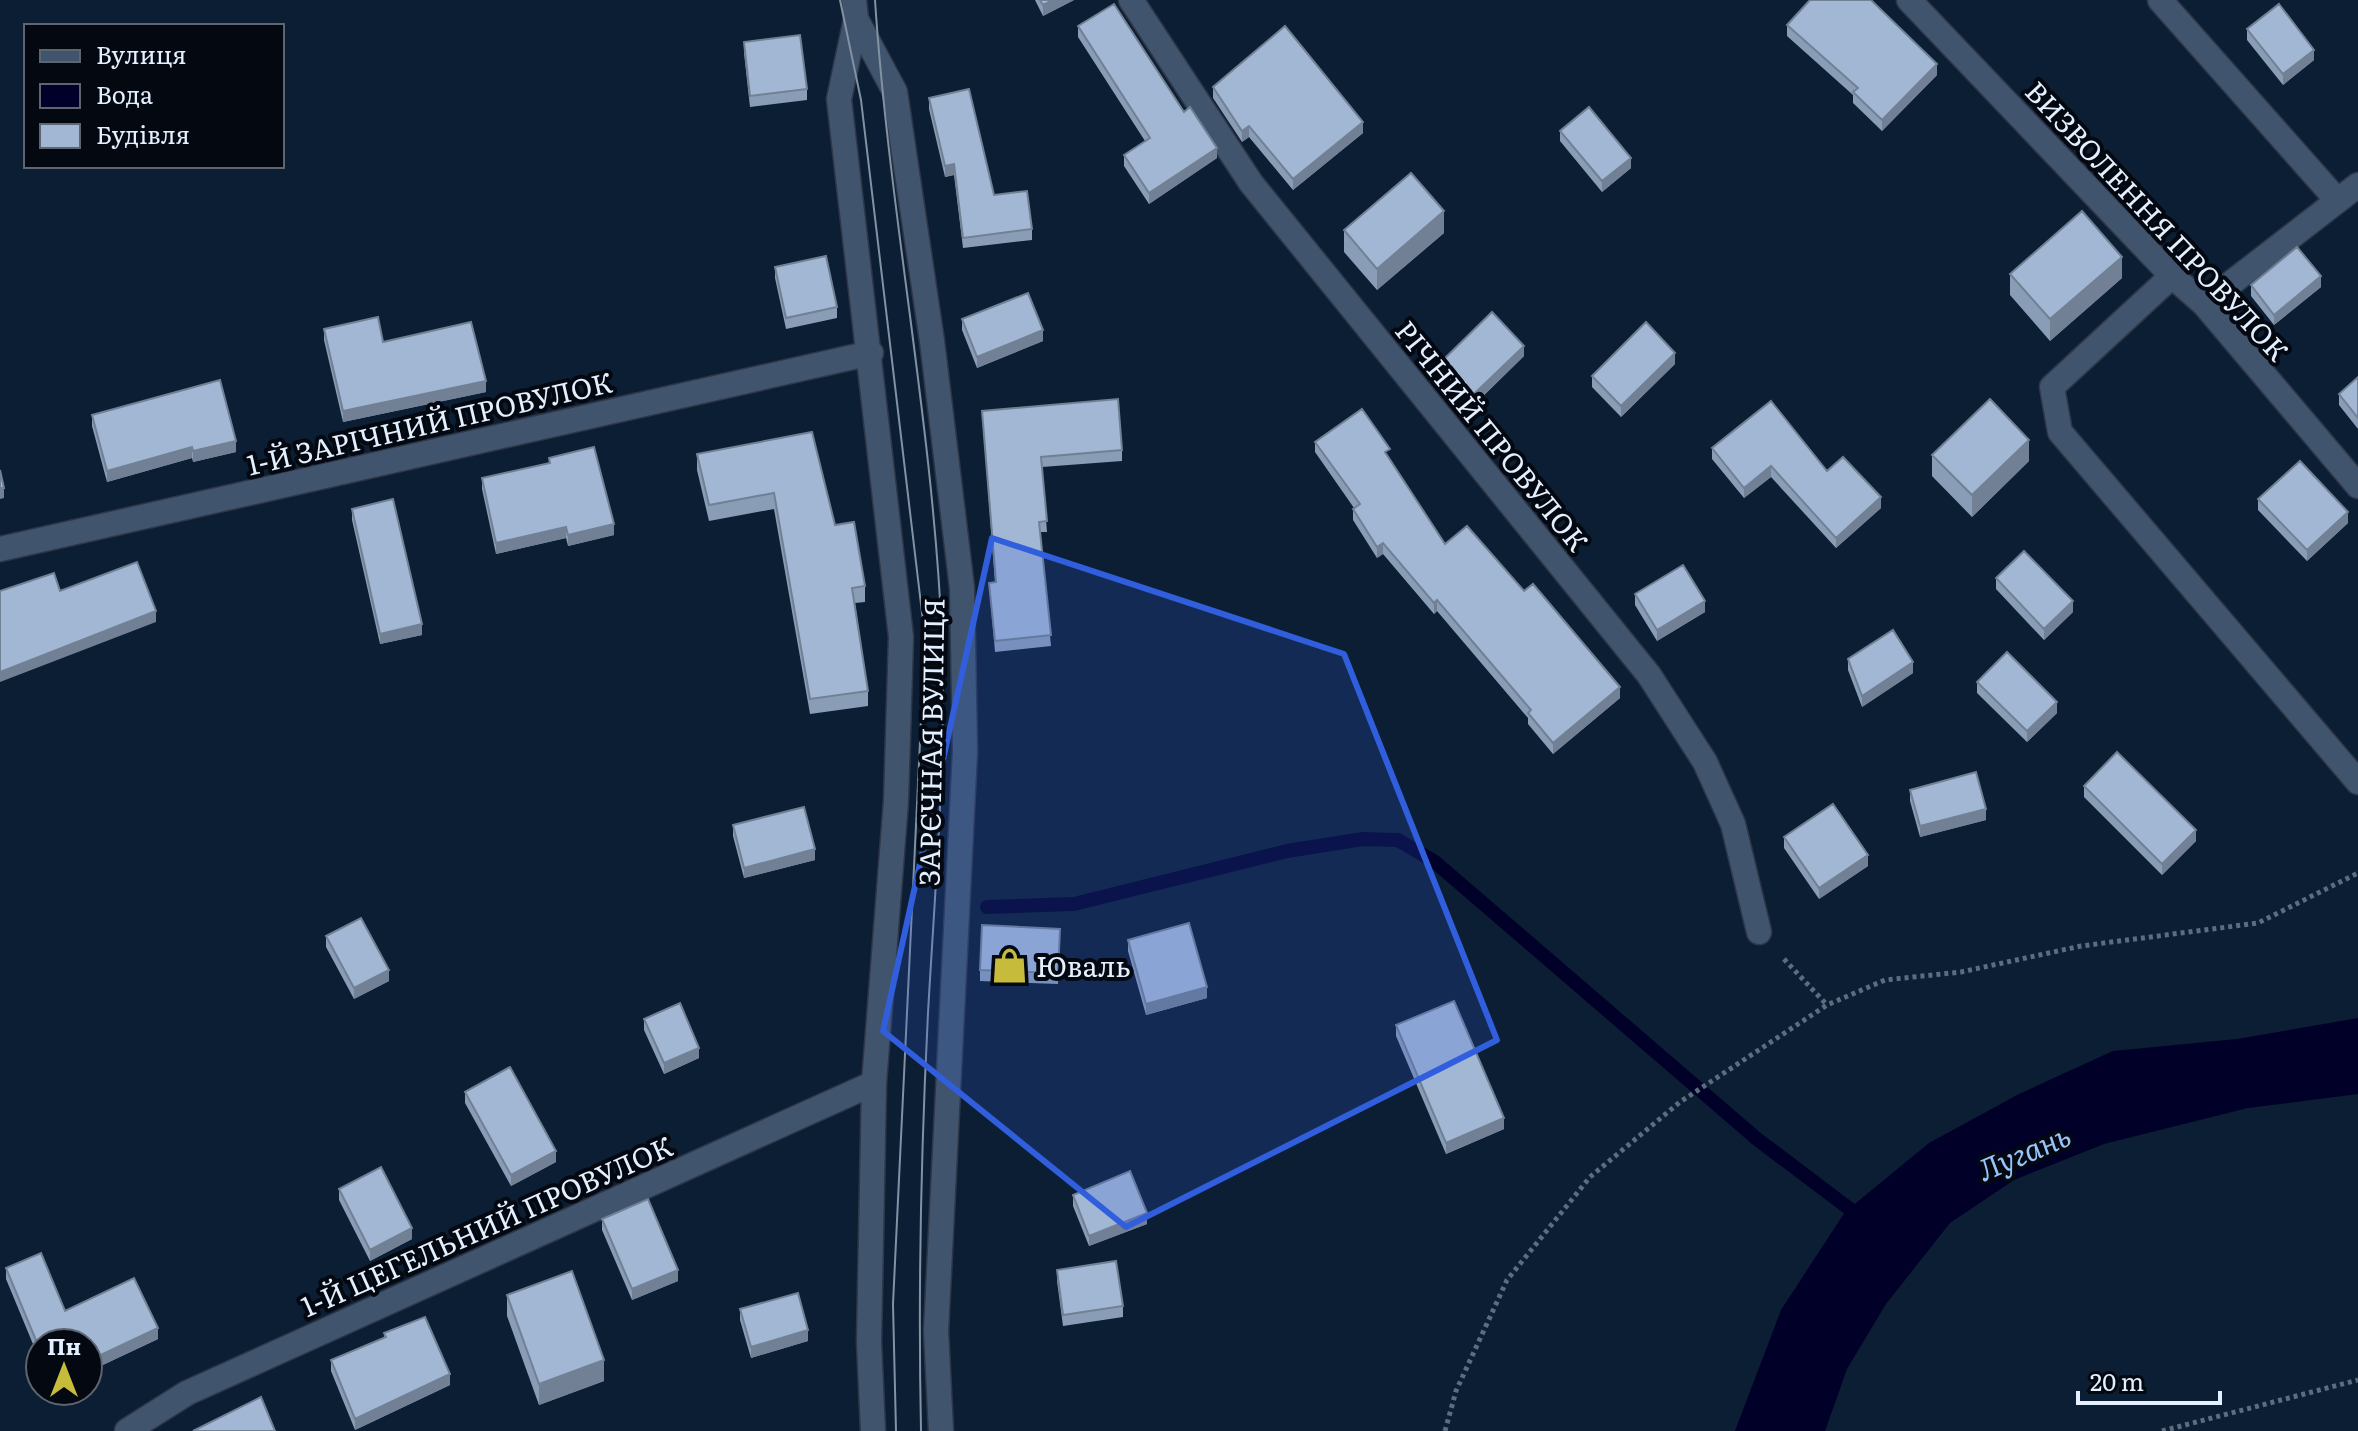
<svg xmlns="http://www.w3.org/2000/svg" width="2358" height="1431" font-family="Literata,serif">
<rect width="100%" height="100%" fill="#0c1e33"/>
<path fill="#000028" d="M2358 1018V1094L2248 1108 2104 1144 2014 1180 1950 1223 1886 1304 1847 1369 1825 1431H1735L1781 1310 1845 1212 1929 1143 2019 1094 2113 1051 2237 1039Z"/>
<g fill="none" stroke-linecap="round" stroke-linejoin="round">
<path stroke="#000028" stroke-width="14" d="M987 907 1074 904 1287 851 1363 839 1398 840 1435 862 1757 1139 1863 1219"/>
<defs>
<path id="street" d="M854 0 856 19 839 99 901 637 896 801 874 1083 869 1342 873 1431
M1131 0 1251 183 1649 675 1705 762 1733 824 1759 932
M1909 0 2172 276 2204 304 2358 486
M2160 0 2337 200
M856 19 895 92 932 341 962 588 965 751 936 1331 941 1431
M2172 276 2052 387 2060 432 2358 782
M2204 304 2358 185
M0 549 871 353
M127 1431 187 1393 874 1083"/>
</defs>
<use href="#street" stroke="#2e3648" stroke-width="27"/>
<path stroke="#5d6d7f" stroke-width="5" stroke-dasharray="4 4" stroke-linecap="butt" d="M1784 959 1827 1005
M1445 1431 1456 1391 1507 1280 1590 1177 1680 1102 1827 1005 1885 980 1961 972 2081 946 2258 923 2358 873
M2162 1431 2358 1380"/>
<use href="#street" stroke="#40556d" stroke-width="24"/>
<path stroke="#8392a3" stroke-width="2" d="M840 0 861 100 925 638 893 1304 896 1431
M875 0C889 213 933 424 942 638 946 763 935 889 928 1013 921 1152 918 1291 921 1431"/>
</g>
<path fill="#8a9db6" d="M1035 0H1074L1043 16Z
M1787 25 1937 75 1882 131 1853 103V95L1787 36Z
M1078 26 1217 158 1149 204 1124 166V155L1145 141 1078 37Z
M2247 29 2314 60 2283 85 2247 40Z
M744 42 807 89V100L750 107 744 53Z
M1213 87 1363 133 1293 190 1249 137 1242 142 1213 98Z
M929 98 994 195 1032 229V240L963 248 954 175 945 177 929 109Z
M1560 131 1631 168 1602 192 1560 141Z
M1344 230 1444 233 1377 290 1344 252Z
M775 267 837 307V318L786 329 775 278Z
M2010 274 2122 278 2050 341 2010 295Z
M2251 285 2321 287 2274 325 2251 296Z
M962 319 1043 341 977 368 962 330Z
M324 329 383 342 486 392 343 422 324 340Z
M1524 356 1474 405 1442 371V361Z
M1675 364 1621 417 1592 387V376Z
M2358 377V429L2339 405V394Z
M982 411 1122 450V461L1042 467 1047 532H1040L1051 646 995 652 989 583 995 582Z
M92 415 236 452 193 462 192 458 107 482 92 426Z
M1315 442 1390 459 1445 544 1620 698 1553 754 1528 724V718L1437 611 1434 614 1383 554 1377 558 1353 520V509L1354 508 1315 452Z
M1712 448 1827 471 1881 508 1836 548 1771 477 1744 498 1712 459Z
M697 454 835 525 865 586V602L855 603 868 691V706L810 714 774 509 709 521 697 470Z
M1932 455 2029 461 1972 517 1932 476Z
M549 458 614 535 568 546 566 538 496 554 482 489V478L549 463Z
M2258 499 2348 523 2307 561 2258 510Z
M352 509 422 635 380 644 352 520Z
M1996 578 2073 612 2044 640 1996 589Z
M1635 594 1705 612 1657 641 1635 605Z
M1848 659 1913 673 1862 707 1848 670Z
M1977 682 2057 713 2027 742 1977 693Z
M2084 786 2196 841 2162 875 2084 797Z
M1910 790 1986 820 1920 837 1910 801Z
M733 825 815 860 744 878 733 836Z
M1784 837 1868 866 1819 899 1784 848Z
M326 936 389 981 354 999 326 947Z
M1060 940 1058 984 980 981V970Z
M1128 940 1207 998 1146 1015 1128 951Z
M644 1019 699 1058 664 1074 644 1030Z
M1396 1025 1504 1129 1446 1154 1396 1036Z
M465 1092 556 1162 511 1186 465 1103Z
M339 1189 412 1239 370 1261 339 1200Z
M1073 1195 1147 1224 1089 1246 1073 1206Z
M602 1219 678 1281 632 1300 602 1230Z
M6 1268 65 1311 158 1339 90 1371 94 1390 58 1404 53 1391H88L40 1343V1361L6 1279Z
M1057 1270 1123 1306V1317L1063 1326 1057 1281Z
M507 1295 604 1381 539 1405 507 1316Z
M740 1309 808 1341 751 1358 740 1320Z
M384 1333 450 1385 355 1430 331 1371V1360L384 1338Z"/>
<path fill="#718094" d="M1053 0H1074L1043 16V5Z
M2314 50V60L2283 85V74Z
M1937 64V75L1882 131V120Z
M1363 122V133L1293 190V179Z
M1249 126V137L1242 142V131Z
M1217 148V158L1149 204V193Z
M1631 158V168L1602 192V181Z
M954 164V175L945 177V166Z
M1444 211V233L1377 290V269Z
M2122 257V278L2050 341V319Z
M2321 276V287L2274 325V315Z
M1043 330V341L977 368V357Z
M1524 346V356L1474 405V394Z
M1675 353V364L1621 417V406Z
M486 381V392L343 422V411Z
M2029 440V461L1972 517V495Z
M236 441V452L193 462V451Z
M192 447V458L107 482V471Z
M1771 466V477L1744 498V488Z
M0 488H4V498L0 499Z
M1881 497V508L1836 548V538Z
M2348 512V523L2307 561V550Z
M614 524V535L568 546V535Z
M566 527V538L496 554V543Z
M1383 543V554L1377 558V547Z
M1437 600V611L1434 614V603Z
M1705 601V612L1657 641V630Z
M2073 601V612L2044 640V629Z
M156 611V622L0 682V672Z
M422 624V635L380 644V634Z
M1913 662V673L1862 707V696Z
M1620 687V698L1553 754V743Z
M2057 702V713L2027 742V731Z
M1986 809V820L1920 837V826Z
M2196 830V841L2162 875V864Z
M815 849V860L744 878V868Z
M1868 855V866L1819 899V888Z
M389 970V981L354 999V988Z
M1207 987V998L1146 1015V1004Z
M699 1048V1058L664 1074V1063Z
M1504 1118V1129L1446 1154V1143Z
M556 1151V1162L511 1186V1175Z
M1147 1213V1224L1089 1246V1236Z
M412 1228V1239L370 1261V1250Z
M678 1270V1281L632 1300V1289Z
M158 1328V1339L88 1372V1361Z
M808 1330V1341L751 1358V1347Z
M604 1360V1381L539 1405V1384Z
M450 1374V1385L355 1430V1419Z
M94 1379V1390L58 1404V1394L65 1391H88V1382Z"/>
<path fill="#a1b7d4" stroke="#718094" stroke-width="2" d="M1040 0H1053L1043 5Z
M1810 0H1871L1937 64 1882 120 1853 92 1858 88 1787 25Z
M1114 4 1184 112 1190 107 1217 148 1149 193 1124 155 1150 138 1078 26Z
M2279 4 2314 50 2283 74 2247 29Z
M1285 26 1363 122 1293 179 1249 126 1242 131 1213 87Z
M800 35 807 89 750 96 744 42Z
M969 89 994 195 1027 191 1032 229 963 238 954 164 945 166 929 98Z
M1589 107 1631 158 1602 181 1560 131Z
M1411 173 1444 211 1377 269 1344 230Z
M2082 211 2122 257 2050 319 2010 274Z
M2297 247 2321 276 2274 315 2251 285Z
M826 256 837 307 786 318 775 267Z
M1028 293 1043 330 977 357 962 319Z
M1492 312 1524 346 1474 394 1442 361Z
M378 317 383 342 471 322 486 381 343 411 324 329Z
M1646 322 1675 353 1621 406 1592 376Z
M2358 377V418L2339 394Z
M220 380 236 441 193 451 192 447 107 471 92 415Z
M1118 399 1122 450 1041 457 1047 521 1039 522 1051 635 995 641 989 583 996 582 982 411Z
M1990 399 2029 440 1972 495 1932 455Z
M1771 401 1827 471 1843 457 1881 497 1836 538 1771 466 1744 488 1712 448Z
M1362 409 1390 449 1385 452 1445 544 1467 526 1524 591 1533 584 1620 687 1553 743 1528 713 1531 710 1437 600 1434 603 1383 543 1377 547 1353 509 1360 504 1315 442Z
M812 432 835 525 854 522 865 586 852 588 868 691 810 699 774 493 709 505 697 454Z
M594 447 614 524 568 535 566 527 496 543 482 478 550 463 549 458Z
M2300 461 2348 512 2307 550 2258 499Z
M0 470 4 488H0Z
M393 499 422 624 380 634 352 509Z
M2024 551 2073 601 2044 629 1996 578Z
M137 562 156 611 0 672V591L54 573 60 591Z
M1683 565 1705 601 1657 630 1635 594Z
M1893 630 1913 662 1862 696 1848 659Z
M2007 652 2057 702 2027 731 1977 682Z
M2117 752 2196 830 2162 864 2084 786Z
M1976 772 1986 809 1920 826 1910 790Z
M1833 804 1868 855 1819 888 1784 837Z
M804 807 815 849 744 868 733 825Z
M361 918 389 970 354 988 326 936Z
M1189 923 1207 987 1146 1004 1128 940Z
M982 925 1060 929 1058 973 980 970Z
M1454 1001 1504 1118 1446 1143 1396 1025Z
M680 1003 699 1048 664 1063 644 1019Z
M510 1067 556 1151 511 1175 465 1092Z
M381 1167 412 1228 370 1250 339 1189Z
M1130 1171 1147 1213 1089 1236 1073 1195Z
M648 1199 678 1270 632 1289 602 1219Z
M41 1253 65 1311 134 1278 158 1328 88 1361V1343H40V1350L6 1268Z
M1116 1261 1123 1306 1063 1315 1057 1270Z
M572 1271 604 1360 539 1384 507 1295Z
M798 1293 808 1330 751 1347 740 1309Z
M425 1317 450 1374 355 1419 331 1360 386 1337 384 1333Z
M88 1366 94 1379 88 1382Z
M261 1397 275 1431H193Z"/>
<path fill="#315edc" fill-opacity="0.2" stroke="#315edc" stroke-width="6" stroke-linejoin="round" d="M992 538 1344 654 1497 1040 1126 1227 883 1031Z"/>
<defs>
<symbol id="shop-bare" viewBox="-9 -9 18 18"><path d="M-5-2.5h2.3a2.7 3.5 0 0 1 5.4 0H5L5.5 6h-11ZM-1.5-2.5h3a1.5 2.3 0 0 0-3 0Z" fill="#c7bb3b" stroke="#030811" stroke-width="2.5" paint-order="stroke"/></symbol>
</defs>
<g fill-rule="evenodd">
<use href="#shop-bare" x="984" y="940" width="51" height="51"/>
</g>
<g text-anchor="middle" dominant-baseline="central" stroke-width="8" stroke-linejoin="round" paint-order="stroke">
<g font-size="28" fill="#e4f0ff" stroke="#030811">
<text transform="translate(2158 220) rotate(47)">ВИЗВОЛЕННЯ ПРОВУЛОК</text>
<text transform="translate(429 422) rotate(-13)">1-Й ЗАРІЧНИЙ ПРОВУЛОК</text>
<text transform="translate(1493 435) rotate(51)">РІЧНИЙ ПРОВУЛОК</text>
<text transform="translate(930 742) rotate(-89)">ЗАРЄЧНАЯ ВУЛИЦЯ</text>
<text transform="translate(486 1225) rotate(-24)">1-Й ЦЕГЕЛЬНИЙ ПРОВУЛОК</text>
</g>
<g font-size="28" fill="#e4f0ff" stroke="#030811" text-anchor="start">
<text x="1036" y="965">Юваль</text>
</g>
<g font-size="30" font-style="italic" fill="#96c3fa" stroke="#030811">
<text transform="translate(2023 1151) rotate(-23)">Лугань</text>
</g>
</g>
<rect x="24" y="24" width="260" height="144" fill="#030811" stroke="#5d6570" stroke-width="2"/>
<rect x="40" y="50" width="40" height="12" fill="#40556d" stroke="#5d6570" stroke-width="2"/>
<text x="96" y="64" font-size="24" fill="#e4f0ff">Вулиця</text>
<rect x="40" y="84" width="40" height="24" fill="#000028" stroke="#5d6570" stroke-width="2"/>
<text x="96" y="104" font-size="24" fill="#e4f0ff">Вода</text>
<rect x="40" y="124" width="40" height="24" fill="#a1b7d4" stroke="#5d6570" stroke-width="2"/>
<text x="96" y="144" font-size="24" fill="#e4f0ff">Будівля</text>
<g transform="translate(64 1367)"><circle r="38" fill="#030811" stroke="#5d6570" stroke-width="2"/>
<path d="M0-6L14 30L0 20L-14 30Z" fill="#c7bb3b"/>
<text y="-12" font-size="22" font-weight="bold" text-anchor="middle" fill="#e4f0ff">Пн</text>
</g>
<path d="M2078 1391v12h142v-12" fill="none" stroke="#e4f0ff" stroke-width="4"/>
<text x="2090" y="1391" font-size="24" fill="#e4f0ff" stroke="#030811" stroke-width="6" paint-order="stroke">20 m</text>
</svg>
